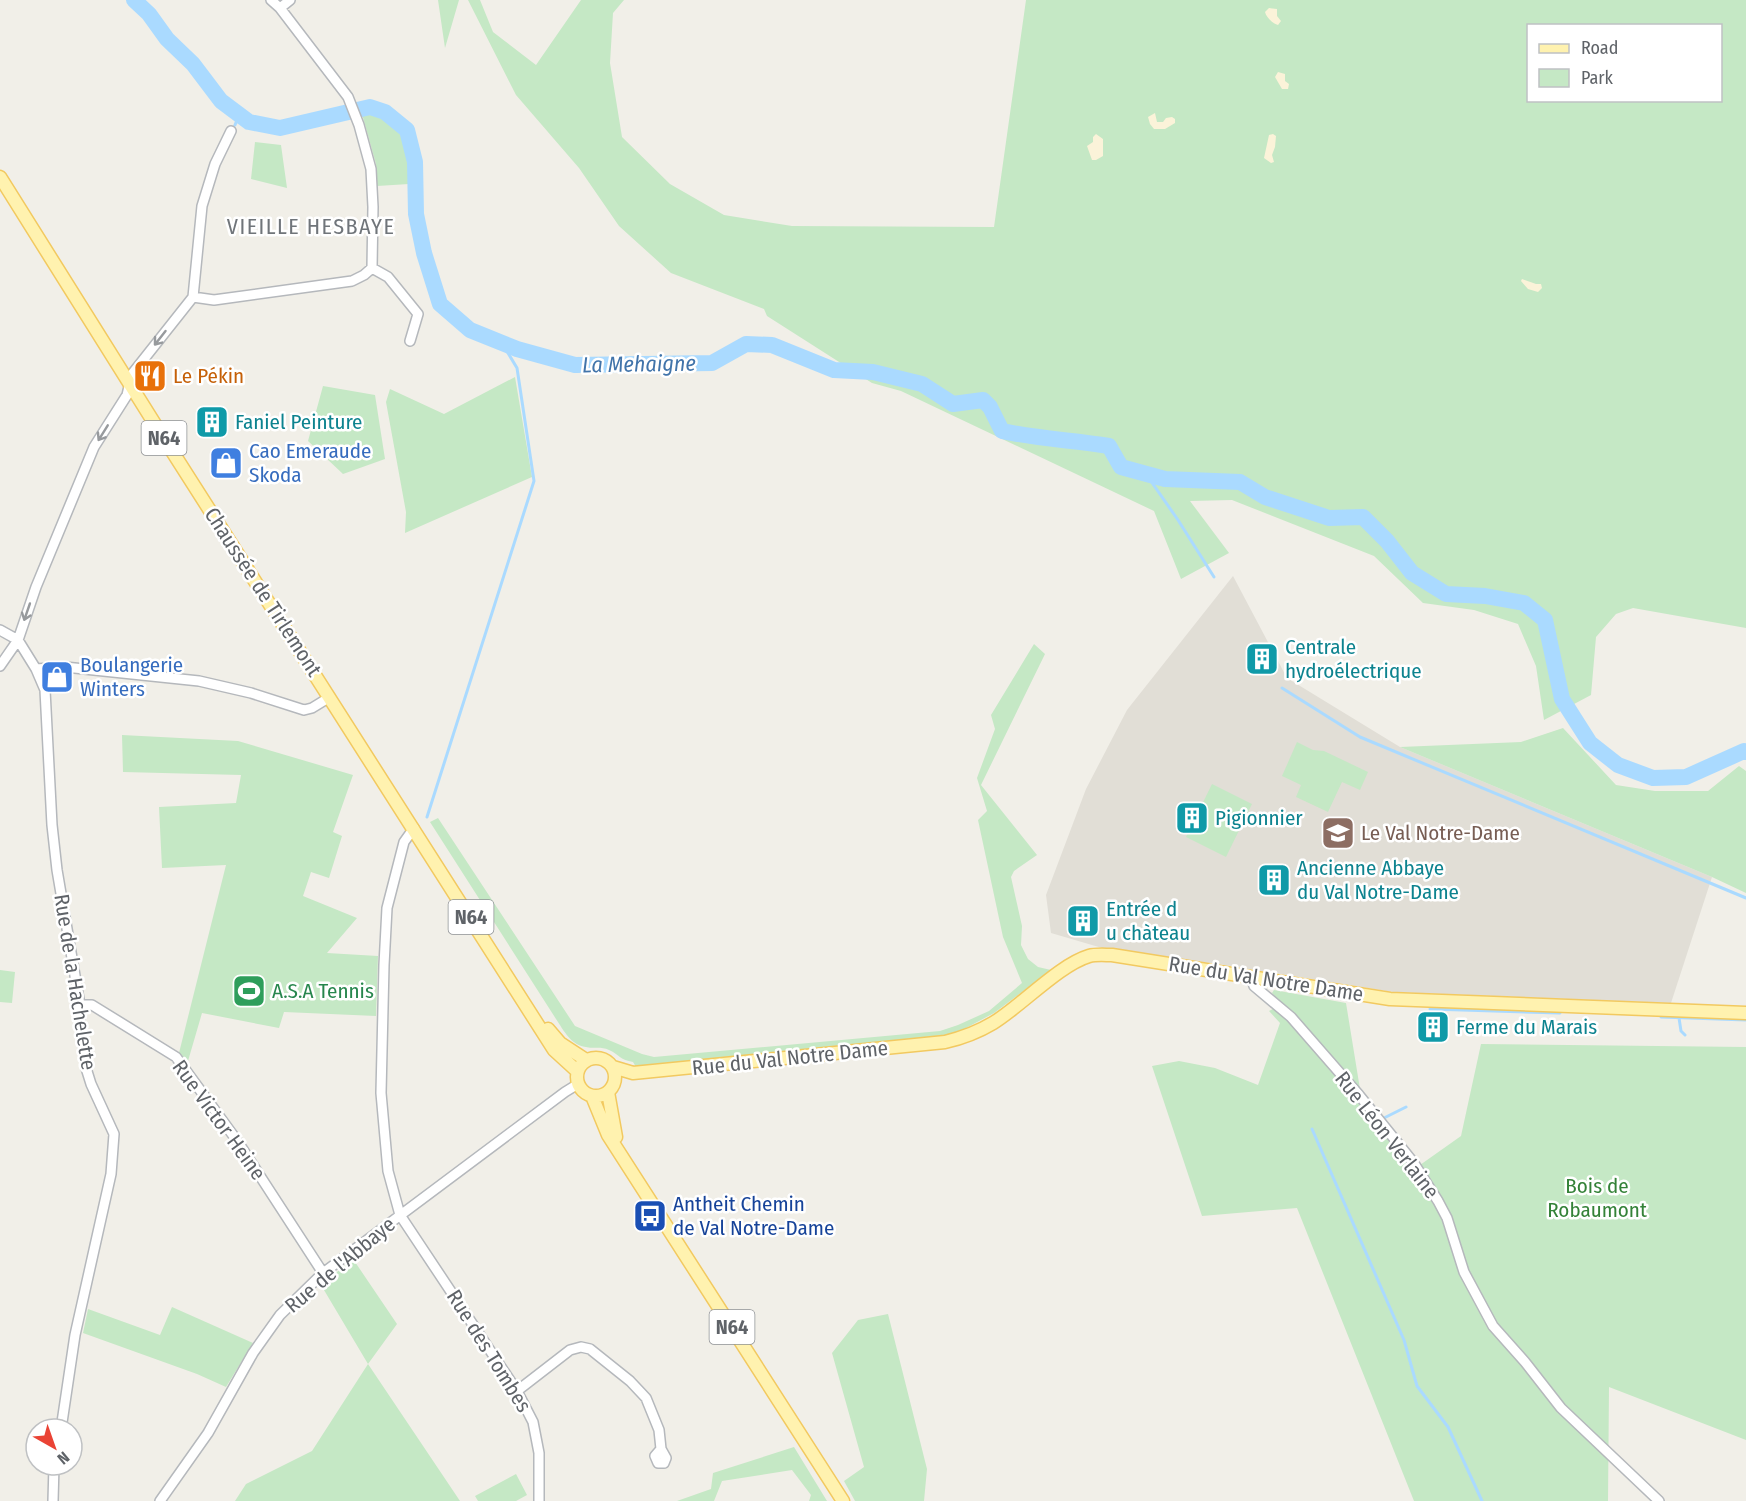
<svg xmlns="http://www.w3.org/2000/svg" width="1746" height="1501" font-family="'Fira Sans Condensed',sans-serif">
<rect width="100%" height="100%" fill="#f1efe8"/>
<path fill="#e1ded6" d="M1233 576 1287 678 1400 747 1712 877 1671 1003 1393 992 1218 964 1109 950 1051 933 1046 895 1086 789 1127 710Z"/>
<path fill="#c5e8c5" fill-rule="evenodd" d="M438 0H459L445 48Z
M468 0H480L493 32 536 65 581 0H624L613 13 610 63 622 137 670 184 724 215 792 226 994 227 1026 0H1746V628L1633 608 1616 614 1596 637 1591 695 1544 720 1536 666 1518 624 1474 610 1423 603 1374 556 1232 500 1190 501 1229 553 1181 579 1154 511 901 391 872 383 767 316 764 309 671 273 619 226 579 168 516 95ZM1528 26H1720V100H1528Z
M362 114C404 113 411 150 409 184L377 186 376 164Z
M255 142 281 145 287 188 251 179Z
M515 377 532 477 405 533 406 512 386 402 390 389 444 414Z
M323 386 375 395 385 459 343 474 308 441Z
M1034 644 1045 654 981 785 1037 855 1014 871 1011 877 1022 926 1021 945 1028 959 1038 967 1051 970 994 1013 951 1036 636 1067 633 1062C620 1060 620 1055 609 1050 601 1046 594 1049 586 1047 571 1045 564 1031 556 1019L430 822 438 818 575 1026 642 1054 654 1057 940 1031 958 1025 989 1011 1022 983 1003 937 978 820 987 811 977 778 995 729 991 715Z
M1563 728 1616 785 1655 791H1708L1739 766 1746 771V893L1712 877 1400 747 1521 742Z
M122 735 238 741 353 775 333 832 342 836 329 878 311 872 303 896 357 918 327 953 378 956 376 1016 284 1012 279 1028 202 1013 188 1061 179 1053 226 865 162 868 159 807 236 803 241 775 123 772Z
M1297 742 1313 750 1324 751 1368 772 1360 790 1342 782 1328 812 1296 797 1301 785 1282 776Z
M1212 784 1252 804 1226 857 1186 837Z
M0 970 15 972 12 1003 0 1002Z
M1274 990 1346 1003 1360 1089 1420 1165 1461 1136 1481 1044 1746 1047V1440L1609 1387 1608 1501H1414L1297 1208 1202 1216 1152 1066 1179 1061 1215 1068 1258 1085 1280 1023 1269 1011 1282 1004 1272 993Z
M353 1259 397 1324 368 1364 460 1501H235L246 1484 312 1451 368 1364 321 1285Z
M172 1307 253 1343 226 1387 197 1374 83 1333 88 1309 160 1335Z
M888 1314 927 1469 924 1501H855L844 1481 864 1467 832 1353 858 1320Z
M794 1447 827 1501H809L811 1495 792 1470 722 1481 714 1501H677L711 1489 713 1473Z
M516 1474 527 1495 516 1501H478L475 1496Z"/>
<path fill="#fbf3d9" d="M1269 8 1277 9V16L1281 21 1278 25C1273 24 1266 17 1265 12Z
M1278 72 1285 74V81L1289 84 1288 89H1282L1275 77Z
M1155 113 1157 122H1163L1166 118 1172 117 1175 119V123L1165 129H1154L1150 124 1148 117Z
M1096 134 1103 139V156L1096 160H1092L1087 146 1093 142V137Z
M1273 134 1276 136 1275 147 1272 155 1274 162 1271 163 1264 158 1269 135Z
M1522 279 1536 284H1541L1542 288 1538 292 1528 289 1521 281Z"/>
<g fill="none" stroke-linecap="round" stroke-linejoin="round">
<path stroke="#aadaff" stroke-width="3" d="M235 125 239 115
M1146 474 1178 520 1214 577
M1282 688 1360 737 1746 898
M427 817 534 481 517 368 502 343
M1430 1009 1560 1013
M1661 1017 1746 1020
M1679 1018 1681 1031 1685 1035
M1384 1118 1406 1107
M1312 1129 1404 1340 1417 1386 1448 1427 1482 1501"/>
<path stroke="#aadaff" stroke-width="16" d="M134 0 149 14 167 39 193 64 221 101 249 122 280 128 370 107 385 112 407 130 415 162 416 214 424 253 440 304 470 330 517 349 575 365 712 363 746 344 772 345 834 370 873 372 922 384 953 404 983 400 990 407 1002 431C1038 439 1074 440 1109 446L1121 467 1165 479 1240 482 1265 497 1329 518 1363 517 1387 541 1412 573 1446 594 1485 596 1524 603 1545 620 1562 699 1590 743 1618 765 1653 778 1686 777 1744 751 1746 752"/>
<defs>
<path id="minor" d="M280 8 290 0
M372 268 388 277 418 314 410 341
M193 297 214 300 352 281 364 275 372 268 373 207 371 169 359 125 348 97 280 8 271 0
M0 630 18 640 36 669 45 690 52 825 57 870 80 1005V1021L86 1068 91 1084 114 1134 111 1174 75 1335 61 1429
M0 666 18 640 36 587 94 447 127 395 132 374 193 297 202 206 215 164 231 131
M36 669 65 667 199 681 251 693 304 710 312 708 330 697
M414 828 404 842 387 908 384 965 381 1093 388 1171 400 1215 517 1391 533 1422 539 1453V1501
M1251 976 1254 986 1291 1017 1359 1095 1413 1162 1438 1201 1447 1218 1464 1272 1493 1326 1525 1362 1561 1408 1659 1501
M80 1005H92L176 1057 238 1142 323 1273
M517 1391 570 1350 581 1347 590 1349 630 1381 646 1398 659 1430 661 1449 655 1456 658 1463H664L666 1458 661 1449
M53 1501 54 1465
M160 1501 208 1433 253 1353 280 1315 323 1273 565 1092 578 1084"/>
<path id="major" d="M0 177 163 437 554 1050 577 1071
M548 1029 560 1043 586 1060
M577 1077a19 19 0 1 1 38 0a19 19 0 1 1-38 0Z
M613 1067 633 1073 945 1042C962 1038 978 1032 993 1023 1021 1006 1059 965 1089 956 1096 954 1105 955 1112 955L1390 999 1746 1013
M608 1092 616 1137
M592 1096 608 1135 843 1501"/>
</defs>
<use href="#minor" stroke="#b5b8bc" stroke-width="12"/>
<use href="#major" stroke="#f2c960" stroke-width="15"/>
<use href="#minor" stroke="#fff" stroke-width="9"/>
<use href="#major" stroke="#fff2af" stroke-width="12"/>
</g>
<defs><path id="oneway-shaft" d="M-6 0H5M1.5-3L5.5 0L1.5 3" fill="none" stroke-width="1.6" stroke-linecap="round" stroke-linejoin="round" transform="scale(1.5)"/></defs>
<g stroke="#979a9d">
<use href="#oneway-shaft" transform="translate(160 338) rotate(128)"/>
<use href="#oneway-shaft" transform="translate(103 433) rotate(122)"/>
<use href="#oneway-shaft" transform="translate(27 612) rotate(109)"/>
</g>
<defs>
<symbol id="restaurant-square" viewBox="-11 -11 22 22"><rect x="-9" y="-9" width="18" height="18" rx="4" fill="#e8710a" stroke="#fff"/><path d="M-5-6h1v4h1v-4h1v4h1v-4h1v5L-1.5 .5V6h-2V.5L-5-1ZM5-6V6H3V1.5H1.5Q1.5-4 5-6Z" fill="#fff"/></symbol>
<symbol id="building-square" viewBox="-11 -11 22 22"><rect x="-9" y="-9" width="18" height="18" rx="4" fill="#0f9aa8" stroke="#fff"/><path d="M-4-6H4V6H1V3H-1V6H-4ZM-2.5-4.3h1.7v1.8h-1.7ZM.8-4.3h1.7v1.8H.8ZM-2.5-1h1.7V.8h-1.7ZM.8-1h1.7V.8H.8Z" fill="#fff"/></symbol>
<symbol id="shop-square" viewBox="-11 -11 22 22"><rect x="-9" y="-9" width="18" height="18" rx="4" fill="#3f7fe0" stroke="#fff"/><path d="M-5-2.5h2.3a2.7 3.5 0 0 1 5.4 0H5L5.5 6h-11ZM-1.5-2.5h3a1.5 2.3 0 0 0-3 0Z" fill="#fff"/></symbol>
<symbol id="school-square" viewBox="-11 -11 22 22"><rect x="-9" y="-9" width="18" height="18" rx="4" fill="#8d6e63" stroke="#fff"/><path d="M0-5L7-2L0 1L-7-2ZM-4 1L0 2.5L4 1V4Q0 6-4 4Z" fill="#fff"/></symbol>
<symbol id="stadium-square" viewBox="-11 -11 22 22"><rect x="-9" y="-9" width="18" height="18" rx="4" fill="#2e9e5b" stroke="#fff"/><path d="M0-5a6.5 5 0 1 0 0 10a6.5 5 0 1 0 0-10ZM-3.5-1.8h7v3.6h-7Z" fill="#fff"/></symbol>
<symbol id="bus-square" viewBox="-11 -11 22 22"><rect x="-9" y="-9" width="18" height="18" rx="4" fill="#1a4fb4" stroke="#fff"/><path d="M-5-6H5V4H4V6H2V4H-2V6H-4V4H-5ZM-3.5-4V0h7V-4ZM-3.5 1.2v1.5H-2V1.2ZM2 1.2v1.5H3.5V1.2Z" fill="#fff"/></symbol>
</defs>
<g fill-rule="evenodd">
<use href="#restaurant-square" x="131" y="357" width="38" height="38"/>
<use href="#building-square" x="193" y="403" width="38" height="38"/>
<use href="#shop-square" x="207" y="444" width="38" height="38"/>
<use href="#building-square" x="1243" y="640" width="38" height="38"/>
<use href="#shop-square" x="38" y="658" width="38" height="38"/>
<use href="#building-square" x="1173" y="799" width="38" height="38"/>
<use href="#school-square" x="1319" y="814" width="38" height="38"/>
<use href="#building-square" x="1255" y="861" width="38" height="38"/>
<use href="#building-square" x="1064" y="902" width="38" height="38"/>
<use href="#stadium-square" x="230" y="972" width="38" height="38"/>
<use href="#building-square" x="1414" y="1008" width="38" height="38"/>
<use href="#bus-square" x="631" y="1197" width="38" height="38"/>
</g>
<g text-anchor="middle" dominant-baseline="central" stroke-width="5" stroke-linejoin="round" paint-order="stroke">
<g fill="#fff" stroke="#8f9295" stroke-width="1.5">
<rect x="141.5" y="421" width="45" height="34" rx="4.5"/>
<rect x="448.5" y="900" width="45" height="34" rx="4.5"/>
<rect x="709.5" y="1310" width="45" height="34" rx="4.5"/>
</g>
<g font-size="20" font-weight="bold" fill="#5f6368">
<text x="164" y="438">N64</text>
<text x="471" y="917">N64</text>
<text x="732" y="1327">N64</text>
</g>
<g font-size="21" fill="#c56008" stroke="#fff" text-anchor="start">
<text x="173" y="376">Le Pékin</text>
</g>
<g font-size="21" fill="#0d838f" stroke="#fff" text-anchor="start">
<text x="235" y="422">Faniel Peinture</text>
<text x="1285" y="647">Centrale<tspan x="1285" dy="24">hydroélectrique</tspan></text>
<text x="1215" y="818">Pigionnier</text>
<text x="1297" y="868">Ancienne Abbaye<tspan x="1297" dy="24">du Val Notre-Dame</tspan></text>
<text x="1106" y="909">Entrée d<tspan x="1106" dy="24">u chàteau</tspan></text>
<text x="1456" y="1027">Ferme du Marais</text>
</g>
<g font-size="21" fill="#366cbe" stroke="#fff" text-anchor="start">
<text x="249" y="451">Cao Emeraude<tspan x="249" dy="24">Skoda</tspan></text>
<text x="80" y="665">Boulangerie<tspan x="80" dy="24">Winters</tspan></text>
</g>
<g font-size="21" fill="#5f6368" stroke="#fff">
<text transform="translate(263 592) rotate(57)">Chaussée de Tirlemont</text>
<text transform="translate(1266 979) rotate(9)">Rue du Val Notre Dame</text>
<text transform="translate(75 982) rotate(81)">Rue de la Hachelette</text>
<text transform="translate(790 1058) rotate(-6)">Rue du Val Notre Dame</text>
<text transform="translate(219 1120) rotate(54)">Rue Victor Heine</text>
<text transform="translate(1387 1135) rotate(52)">Rue Léon Verlaine</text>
<text transform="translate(340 1265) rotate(-40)">Rue de l'Abbaye</text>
<text transform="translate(489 1351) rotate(58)">Rue des Tombes</text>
</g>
<g font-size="21" fill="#785e54" stroke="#fff" text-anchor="start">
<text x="1361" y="833">Le Val Notre-Dame</text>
</g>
<g font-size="21" fill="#27864d" stroke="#fff" text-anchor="start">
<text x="272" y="991">A.S.A Tennis</text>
</g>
<g font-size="21" fill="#348238" stroke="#fff">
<text x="1597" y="1186">Bois de<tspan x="1597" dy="24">Robaumont</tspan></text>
</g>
<g font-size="21" fill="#164399" stroke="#fff" text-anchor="start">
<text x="673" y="1204">Antheit Chemin<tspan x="673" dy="24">de Val Notre-Dame</tspan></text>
</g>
<g font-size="22" letter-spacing="1.5" fill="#70757a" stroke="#fff">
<text x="311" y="226">VIEILLE HESBAYE</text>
</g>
<g font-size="22" font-style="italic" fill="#4174aa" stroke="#fff">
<text transform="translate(639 364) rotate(-1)">La Mehaigne</text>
</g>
</g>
<rect x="1527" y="24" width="195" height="78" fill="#ffffff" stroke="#bfc1c3" stroke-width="1.5"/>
<rect x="1539" y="44" width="30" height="9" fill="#fff2af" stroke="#bfc1c3" stroke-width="1.5"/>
<text x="1581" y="54" font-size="18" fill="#5f6368">Road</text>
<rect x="1539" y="69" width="30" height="18" fill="#c5e8c5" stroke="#bfc1c3" stroke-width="1.5"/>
<text x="1581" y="84" font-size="18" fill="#5f6368">Park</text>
<g transform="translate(54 1447) rotate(140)"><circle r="28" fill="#ffffff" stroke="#bfc1c3" stroke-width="1.5"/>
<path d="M0-4.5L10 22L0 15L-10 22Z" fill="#ea4335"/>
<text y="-9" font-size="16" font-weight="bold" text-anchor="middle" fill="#5f6368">N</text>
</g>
</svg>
